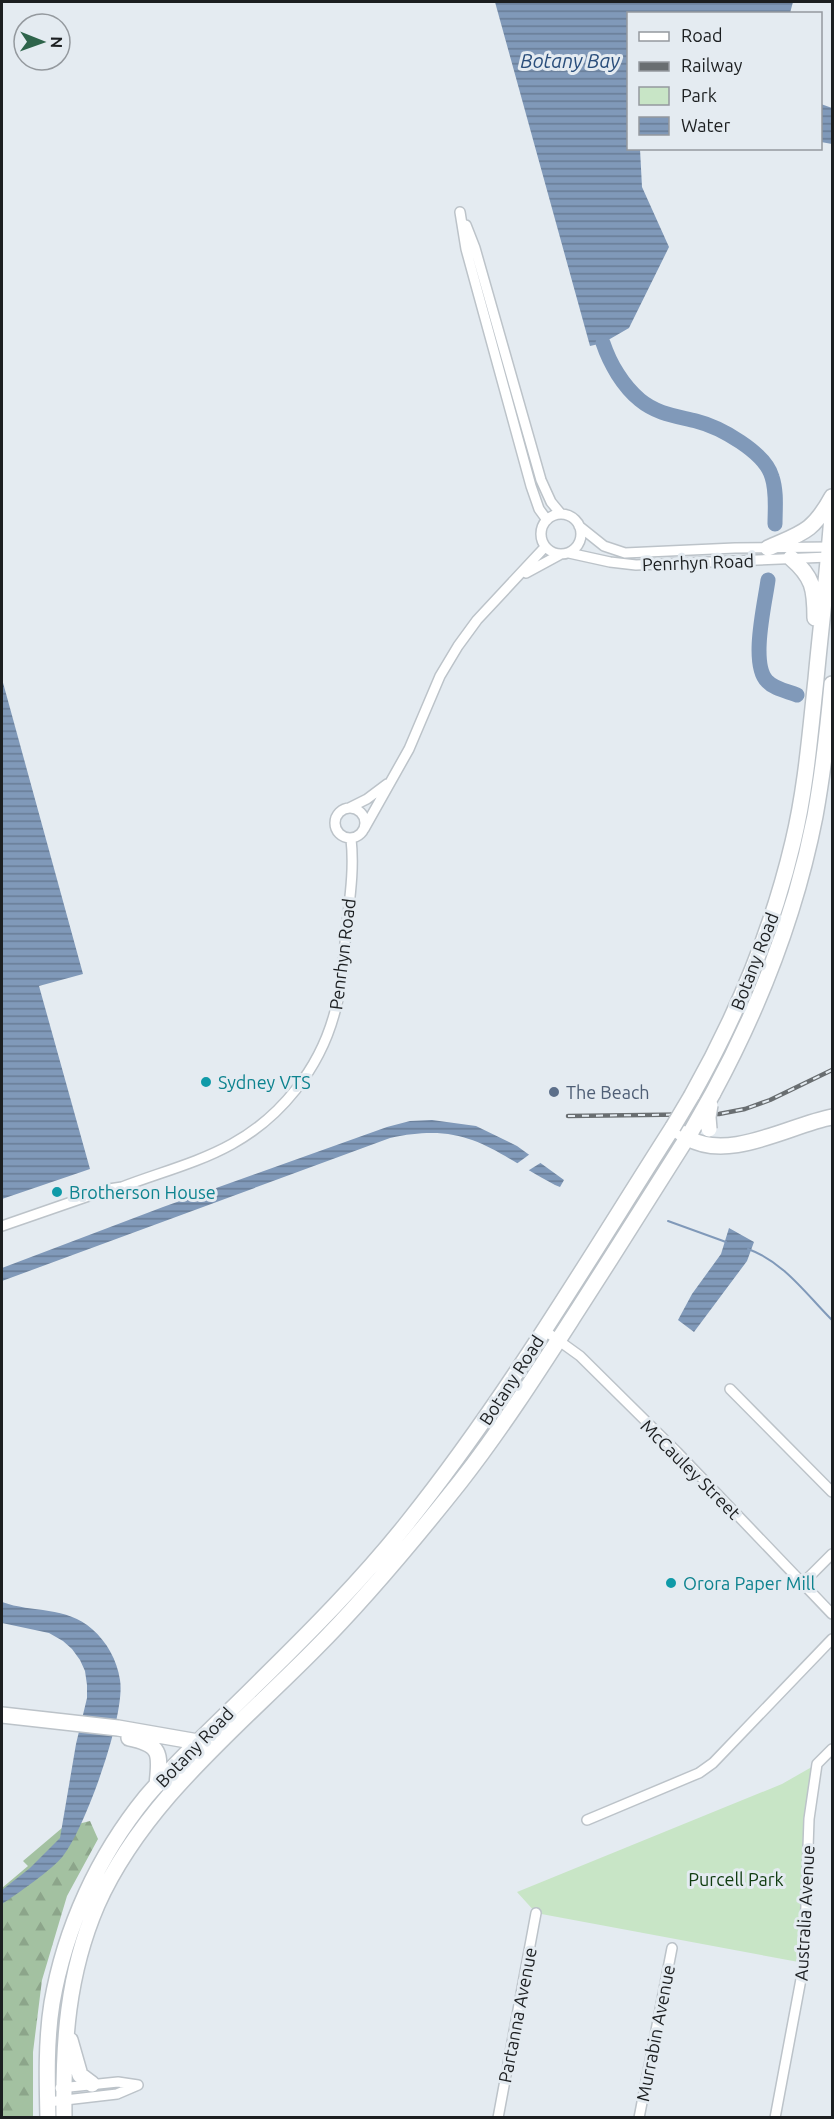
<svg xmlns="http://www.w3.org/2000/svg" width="834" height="2119" font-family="Ubuntu,sans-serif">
<defs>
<pattern id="forest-firs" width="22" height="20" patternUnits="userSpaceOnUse" patternTransform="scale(1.5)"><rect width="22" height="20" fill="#a3c1a1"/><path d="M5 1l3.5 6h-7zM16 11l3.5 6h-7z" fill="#8ca58a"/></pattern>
<pattern id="water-rules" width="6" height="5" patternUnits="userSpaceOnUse" patternTransform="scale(1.5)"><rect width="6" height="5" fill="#8099b9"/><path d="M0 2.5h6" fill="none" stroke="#687c96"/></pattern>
</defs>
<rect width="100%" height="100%" fill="#e4ebf1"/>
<path fill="url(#forest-firs)" d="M90 1821 98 1839 67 1896 42 1980 33 2052V2117H2V1888L28 1866 23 1861 62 1828Z"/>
<path fill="#c8e5c6" d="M817 1764 804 1963 536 1913 517 1892 782 1784Z"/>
<path fill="url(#water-rules)" d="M495 2H793L790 13 628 14V148L640 149 642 187 669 247 629 328 603 343 590 346Z
M821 104 832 108V144L821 142Z
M2 679 83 974 39 986 90 1169 2 1199Z
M432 1120 476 1126 517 1146 564 1180 560 1187 555 1185C491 1151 469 1121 390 1138L2 1281V1268L163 1207 387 1127 410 1121Z
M729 1228 754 1242 747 1261 694 1332 678 1320 692 1294 721 1254Z
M2 1602C32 1613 67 1606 92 1629 107 1642 117 1660 120 1680 126 1715 85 1828 63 1856 52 1870 17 1894 2 1904V1890L30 1868 60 1838 76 1744 87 1698V1685L85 1671 80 1660 72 1649 63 1641 49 1633 2 1623Z"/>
<path fill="#e4ebf1" d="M530 1154 542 1162 526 1172 515 1165Z"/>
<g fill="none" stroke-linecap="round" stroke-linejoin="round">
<path stroke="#8099b9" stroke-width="2" d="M668 1221 726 1242
M748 1249C784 1262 806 1294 832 1320"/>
<path stroke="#8099b9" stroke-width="15" d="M603 343C610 364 623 386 640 400 657 414 676 416 696 421 720 427 765 452 772 477 777 492 775 509 775 524
M768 580C765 603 750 664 767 681 774 689 787 691 797 695"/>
<defs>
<path id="minor" d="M460 212 466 249 531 486 539 509 547 520
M466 225 475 248 541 480 551 502 561 514
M541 534a20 20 0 1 1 40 0a20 20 0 1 1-40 0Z
M579 526 604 546 625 553 735 548 830 547
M569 553 610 562 636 565 829 557
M526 573 561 554
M349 808 367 799 387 784
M335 823a15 15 0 1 1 30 0a15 15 0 1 1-30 0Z
M364 829 409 749 440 676 458 646 477 620 545 547
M2 1226 109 1189 122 1187C158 1173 198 1163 232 1144 281 1117 319 1069 334 1015 341 992 343 967 345 943 348 908 355 873 351 839
M544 1330 580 1356 677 1452 832 1614
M730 1389 832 1492
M803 1583 832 1554
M587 1820 699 1773 713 1763 832 1639
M60 2088 118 2082 138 2085
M48 2102 117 2094 138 2085
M498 2118 536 1913
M639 2118 672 1948
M775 2118 804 1963 809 1819 817 1764 832 1749"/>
<path id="primary" d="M768 548C802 533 813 532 832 497
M791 558C813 577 815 589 815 618
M713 1093C760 1006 796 913 815 816 823 772 828 728 832 684
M692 1095C737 1015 772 931 793 842 806 788 810 734 816 679 821 625 828 570 832 516
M2 1715 118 1728 198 1742 204 1748
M129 1738C163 1745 160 1755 157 1785
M70 2040 80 2075 92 2084
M48 2118C47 2080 46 2040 52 2003 65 1928 98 1856 146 1797 180 1757 219 1722 256 1685 309 1633 362 1580 408 1522 507 1398 588 1260 673 1127 678 1130 683 1135 688 1138 729 1162 790 1125 832 1117
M64 2118C63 2043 67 1975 97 1905 143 1802 236 1729 314 1650 366 1598 414 1540 460 1482 503 1427 541 1367 579 1308 617 1249 654 1190 692 1130"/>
</defs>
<use href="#minor" stroke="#bcc3c9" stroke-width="12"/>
<use href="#primary" stroke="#bcc3c9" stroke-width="18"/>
<use href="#minor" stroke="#fff" stroke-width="9"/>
<use href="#primary" stroke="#fff" stroke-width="15"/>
<defs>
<path id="rail" d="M568 1116 719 1114 745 1109 770 1100 832 1070"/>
</defs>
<use href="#rail" stroke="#696e71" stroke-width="4.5"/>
<use href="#rail" stroke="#e4ebf1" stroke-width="2" stroke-dasharray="7" stroke-linecap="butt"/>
<defs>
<path id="primary-bridge" d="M673 1127 692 1095
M709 1129 708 1117 710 1105
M692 1130 713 1093"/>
</defs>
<use href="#primary-bridge" stroke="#bcc3c9" stroke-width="18" stroke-linecap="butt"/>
<use href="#primary-bridge" stroke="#fff" stroke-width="15"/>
</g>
<g fill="#0f9aa8" stroke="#e4ebf1" stroke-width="2">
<circle cx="206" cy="1082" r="6"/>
<circle cx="57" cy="1192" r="6"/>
<circle cx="671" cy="1583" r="6"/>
</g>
<circle fill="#5c6f8a" stroke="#e4ebf1" stroke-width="2" cx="554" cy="1092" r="6"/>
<g text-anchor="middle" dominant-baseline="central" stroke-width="6" stroke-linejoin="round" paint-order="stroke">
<g font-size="18" fill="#1c1f21" stroke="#e4ebf1">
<text transform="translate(698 562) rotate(-2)">Penrhyn Road</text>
<text transform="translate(342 954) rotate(-83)">Penrhyn Road</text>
<text transform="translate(754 961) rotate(-69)">Botany Road</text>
<text transform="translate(511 1380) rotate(-57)">Botany Road</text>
<text transform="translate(691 1469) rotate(45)">McCauley Street</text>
<text transform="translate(194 1747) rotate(-46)">Botany Road</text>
<text transform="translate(804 1913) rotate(-87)">Australia Avenue</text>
<text transform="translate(517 2015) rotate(-79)">Partanna Avenue</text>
<text transform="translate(655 2033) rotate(-79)">Murrabin Avenue</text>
</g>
<g font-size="18" fill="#0d838f" stroke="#e4ebf1" text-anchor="start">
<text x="218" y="1082">Sydney VTS</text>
<text x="69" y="1192">Brotherson House</text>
<text x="683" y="1583">Orora Paper Mill</text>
</g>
<g font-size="18" fill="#4e5e75" stroke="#e4ebf1" text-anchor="start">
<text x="566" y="1092">The Beach</text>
</g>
<g font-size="18" fill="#103c10" stroke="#e4ebf1">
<text x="736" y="1879">Purcell Park</text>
</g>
<g font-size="20" font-style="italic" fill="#2a4e7b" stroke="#e4ebf1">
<text x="570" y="60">Botany Bay</text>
</g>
</g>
<rect width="834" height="2119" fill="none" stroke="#1c1f21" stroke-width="6"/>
<rect x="627" y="12" width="195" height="138" fill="#e4ebf1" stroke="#94999e" stroke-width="1.5"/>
<rect x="639" y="32" width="30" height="9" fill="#ffffff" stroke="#94999e" stroke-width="1.5"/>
<text x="681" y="42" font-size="18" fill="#1c1f21">Road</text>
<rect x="639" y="62" width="30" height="9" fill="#696e71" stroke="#94999e" stroke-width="1.5"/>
<text x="681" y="72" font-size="18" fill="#1c1f21">Railway</text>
<rect x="639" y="87" width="30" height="18" fill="#c8e5c6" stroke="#94999e" stroke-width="1.5"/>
<text x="681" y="102" font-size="18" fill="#1c1f21">Park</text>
<rect x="639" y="117" width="30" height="18" fill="url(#water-rules)" stroke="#94999e" stroke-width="1.5"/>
<text x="681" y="132" font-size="18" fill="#1c1f21">Water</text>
<g transform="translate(42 42) rotate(91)"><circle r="28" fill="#e4ebf1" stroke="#94999e" stroke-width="1.5"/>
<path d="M0-4.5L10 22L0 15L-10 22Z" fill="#2e644b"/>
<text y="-9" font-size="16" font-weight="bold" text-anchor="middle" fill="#1c1f21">N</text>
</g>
</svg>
